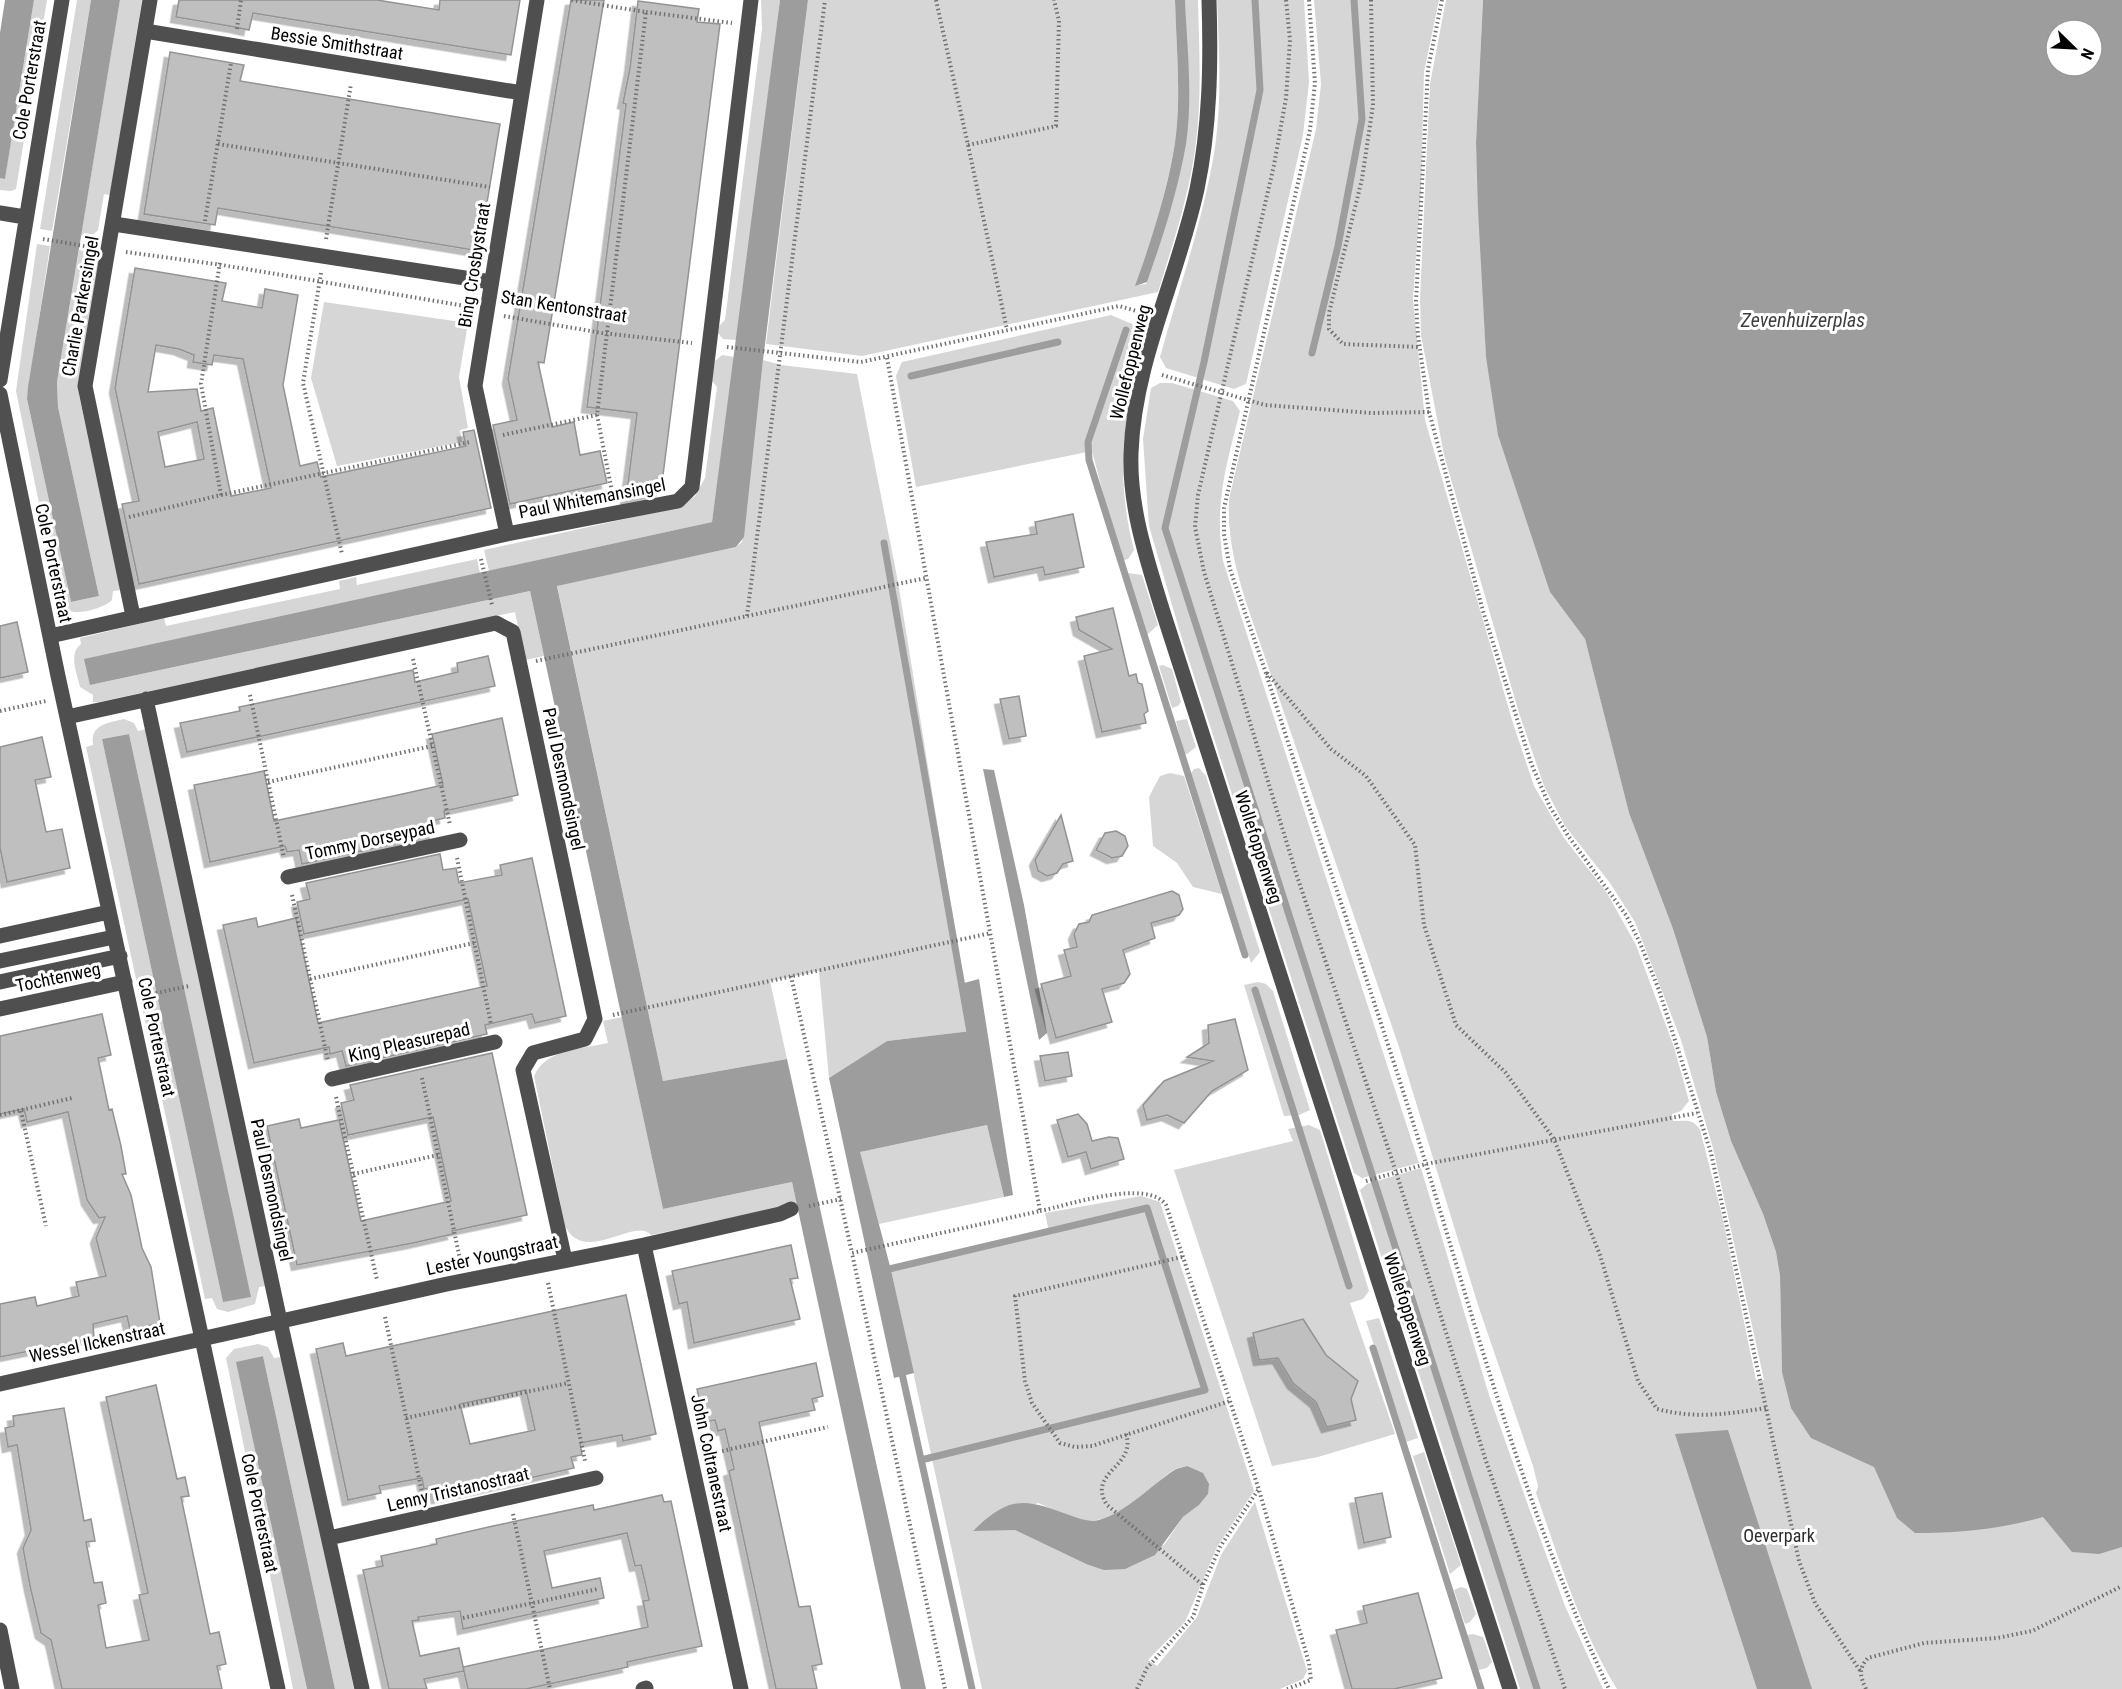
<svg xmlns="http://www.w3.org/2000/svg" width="2122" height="1689" font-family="'Roboto Condensed',sans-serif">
<defs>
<filter id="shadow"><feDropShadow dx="-5.5" dy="5.5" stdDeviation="0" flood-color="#0004"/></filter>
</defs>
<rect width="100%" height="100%" fill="#fff"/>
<path fill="#d6d6d6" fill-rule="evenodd" d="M34 0H47L16 189 11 191 0 190V178H5Z
M77 0H91L52 231 40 229Z
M120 0H142L110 195 104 194 98 230 91 237 81 235Z
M761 0H780L737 340 723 339 718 333 719 326 725 320 762 29Z
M808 0H1175C1176 44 1181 90 1176 134 1171 178 1151 244 1136 285L1146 284 1155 259 1188 110 1185 0H1198C1199 47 1202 95 1196 142 1190 193 1173 243 1158 292L862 356 766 344Z
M1217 0H1304L1309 82 1303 135 1246 384 1234 389 1166 368 1160 357C1179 288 1204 218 1215 147 1222 99 1219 49 1217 0Z
M1314 0H1439L1424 72 1421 190 1413 299 1425 420 1512 720 1534 786 1564 838 1607 893 1636 945 1674 1047 1689 1101 1681 1111 1672 1114 1673 1121C1686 1121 1693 1118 1700 1130L1722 1215 1756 1380H1764L1713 1148 1681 1040 1635 922 1610 883 1565 826 1544 786 1519 713 1444 455 1421 335 1420 298 1430 84 1446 0H1483L1476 142 1486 357 1550 592 1585 639 1629 813 1673 929 1707 1037 1716 1092 1731 1141 1763 1214 1776 1252 1780 1276 1782 1372 2122 1386V1689H1617C1580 1629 1559 1559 1536 1493L1538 1486 1533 1466 1478 1305 1399 1047 1247 605C1236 570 1227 537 1229 499L1316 129 1321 84Z
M37 244 50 246 27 399 71 602 99 596 58 407 57 382 79 250 94 253 99 260 79 395 121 590 113 591 112 600C106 607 80 615 70 611 64 608 60 602 58 596L16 391Z
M324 302 468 323 459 377 468 428 460 430 462 442 337 466 311 378Z
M1111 315 1132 324 1144 338C1124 413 1114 473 1134 550L1128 559 1121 561 1092 451 916 487 896 376 902 362Z
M722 355 735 357 712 522 489 571 484 550 679 507 695 496 705 478 717 387 712 381 715 361Z
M763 360 781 365 857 374 898 582 971 1031 887 1041 829 1078 819 971 770 981 787 1059 663 1081 557 585 736 547 742 542Z
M1160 383H1172L1233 401 1240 411C1226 467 1214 503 1223 561L1419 1163 1362 1178 1354 1173 1182 639 1149 526 1143 439 1151 388Z
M477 559 480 573 90 685 530 591 544 656 525 660 515 612 99 702H93V695L80 687C77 673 68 654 81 644L80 638 164 618 166 626 340 589 339 581 356 577 357 585Z
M1128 573 1142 575 1158 625 1147 635Z
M1163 665 1172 669 1181 702 1178 706 1172 708 1159 666Z
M124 719 134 723 138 731 146 729 266 1286 259 1287 255 1304 228 1312 217 1309 212 1298 205 1299 86 747 93 745C90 724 108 723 124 719ZM129 734 250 1297 223 1301 102 739Z
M1187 719 1196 747 1187 754H1184L1176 721Z
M1199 768 1206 776 1260 952 1251 963 1191 773 1194 769Z
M1170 773 1184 776 1222 894 1193 887 1177 863 1153 846 1149 797 1160 776Z
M1258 982 1266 984 1273 991 1310 1110 1299 1115 1284 1116 1244 985Z
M622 1017 663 1209 792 1182 797 1204 651 1235C635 1216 585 1266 565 1226L534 1076C546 1049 581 1049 608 1043L603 1021Z
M987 1125 1004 1197 879 1224 859 1152Z
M1309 1125 1320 1130 1369 1291 1363 1299 1350 1303 1395 1434 1318 1457 1272 1466 1174 1170 1293 1141 1288 1129Z
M1421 1168 1489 1395 1529 1508 1565 1606 1603 1689H1520L1360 1190 1367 1184Z
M1141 1196 1160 1202 1254 1491 1217 1547 1185 1622 1148 1660 1157 1666 1197 1617 1221 1555 1255 1502 1307 1671 1303 1679 1280 1689H982L891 1270 1049 1232 1045 1213ZM1187 1466 1208 1494 1199 1505 1183 1517 1164 1545 1086 1564 1015 1530H973L1038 1503C1055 1510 1078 1523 1097 1520 1121 1517 1154 1483 1175 1469Z
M1379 1318 1418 1438 1406 1442 1366 1321Z
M258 1344 268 1347 274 1358 282 1357 354 1689H335L263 1356 237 1362 307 1689H293L226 1358 234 1349Z
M1424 1452 1461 1565 1450 1574 1413 1456Z
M1461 1587 1467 1589 1476 1614 1470 1622 1465 1624 1454 1590Z
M1473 1634 1483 1637 1492 1662 1487 1668 1478 1670 1467 1635Z"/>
<path fill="#9d9d9d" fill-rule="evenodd" d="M5 0H34L5 179 0 178V33Z
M91 0H120L57 382 58 407 99 596 71 602 27 399 28 387Z
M780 0H808L763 360 744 537 736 547 557 586 663 1081 787 1059 926 1689H901L792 1182 663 1209 530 591 90 685 84 659 712 522Z
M1175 0H1185C1187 47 1193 97 1186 144 1178 190 1163 237 1147 282L1135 286C1151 242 1171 180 1176 134 1181 90 1176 44 1175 0Z
M1483 0H2122V1547L2099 1554 2072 1552 2043 1517C2001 1529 1960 1533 1915 1533L1897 1518 1874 1467 1811 1438 1791 1408 1782 1372 1780 1276 1776 1252 1763 1214 1731 1141 1716 1092 1707 1037 1673 929 1629 813 1585 639 1550 592 1498 435 1486 357 1478 210 1476 142ZM2056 30H2092V66H2056Z
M129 734 251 1297 223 1302 102 739Z
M983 769 994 770 1024 905 1047 1033 1039 1040Z
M979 979 1013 1195 1004 1197 987 1125 860 1152 891 1270 914 1373 894 1378 829 1078 887 1041 971 1031 964 983Z
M263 1356 335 1689H307L236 1362Z
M1728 1430 1812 1689H1757L1675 1434Z
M1187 1466 1203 1473 1209 1484 1208 1494 1199 1505 1183 1517 1155 1555 1125 1569 1104 1570 1086 1564 1015 1530 973 1531C1011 1494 1025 1499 1072 1516 1080 1519 1090 1522 1099 1520 1127 1512 1151 1485 1176 1469Z"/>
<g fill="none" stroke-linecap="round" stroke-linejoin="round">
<path stroke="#9d9d9d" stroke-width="7" d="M1255 0 1260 90 1204 362 1165 528 1537 1689
M1126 330 1088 442 1089 460 1245 955
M1312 353 1338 246 1362 119 1354 0
M911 376 1058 342
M884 543 971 1038
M1255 990 1349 1286
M885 1270 1147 1208 1205 1390 921 1460
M1373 1348 1481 1689
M901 1369 972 1689"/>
</g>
<path fill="#bfbfbf" stroke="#939393" stroke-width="1.5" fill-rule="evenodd" filter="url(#shadow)" d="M179 0H377L439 10 440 0H520L511 55 253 13 249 30 235 27 176 17Z
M571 0H604L544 363 538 362 552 427 574 422 580 455 600 451 607 483 510 504 493 425 517 420 508 379Z
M638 1 699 9 697 22 720 24 661 491 626 499 637 413 587 407 626 104 623 103 630 68Z
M170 52 244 65 240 81 500 124 479 251 218 208 215 225 144 214Z
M135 268 226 283 222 301 262 308 265 289 298 295 283 385 300 466 317 462 321 477 466 446 463 432 474 430 491 508 139 584 122 504 139 501 115 388ZM156 345 179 349 194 355 193 362 212 365 214 355 243 359 271 488 231 496 213 408 201 411 197 389 148 392ZM197 422 204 459 165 467 158 432Z
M1073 514 1084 567 1045 575 1043 567 994 577 986 542 1037 534 1035 522Z
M1113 608 1129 676 1136 674 1138 683 1142 684 1148 711 1144 714 1146 723 1102 732 1084 656 1112 649 1079 630 1076 617Z
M17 622 28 672 0 678V626Z
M488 656 495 686 187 752 180 723 240 711 239 707 254 704 413 670 415 682 458 672 457 663Z
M1019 696 1026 736 1009 739 1000 699Z
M502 718 518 795 444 811 445 818 432 821 435 835 302 864 299 850 287 852 285 846 210 862 194 785 264 771 274 821 398 795 443 785 432 734Z
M42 737 51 777 35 780 46 832 62 829 70 868 7 882 0 848V747Z
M1061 815 1073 861 1063 864 1057 873 1047 876 1038 871 1035 860Z
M1116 831 1125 836 1128 846 1122 856 1112 858 1096 850 1105 833Z
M440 854 443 870 456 868 459 883 502 875 500 865 532 858 566 1016 535 1023 532 1014 485 1025 487 1034 346 1066 342 1051 330 1054 329 1047 254 1063 223 925 256 918 258 927 296 918 318 1023 487 986 468 899 304 934 297 902 310 899 306 883Z
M1172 891 1179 895 1183 909 1179 915 1151 923 1155 938 1123 950 1130 974 1124 983 1102 989 1112 1022 1056 1038 1041 984 1071 976 1064 950 1077 947 1074 934 1079 924 1089 922 1092 915Z
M102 1014 111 1055 98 1058 109 1110 112 1109 121 1146 126 1174H122L131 1195 142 1248 151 1267 160 1323 130 1330 127 1316 93 1324 94 1338 0 1357V1304L35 1297 37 1306 79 1296 76 1282 106 1276 96 1238 105 1217 99 1218 87 1200 68 1112 27 1122 24 1109 0 1114V1036Z
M1235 1019 1248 1070 1212 1091 1184 1123 1167 1115 1147 1120 1143 1105 1164 1081 1213 1061 1187 1057 1209 1043 1208 1025Z
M1068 1052 1072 1076 1045 1081 1040 1056Z
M492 1053 527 1215 452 1231 453 1234 413 1243 297 1265 267 1126 299 1119 301 1128 339 1120 361 1221 451 1201 433 1117 348 1135 341 1103 354 1100 350 1085Z
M1078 1114 1087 1124 1092 1141 1109 1137 1118 1138 1124 1159 1091 1169 1086 1152 1068 1157 1057 1120Z
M791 1245 798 1278 790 1279 800 1319 694 1343 687 1302 679 1304 672 1271Z
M626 1295 656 1434 623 1441 622 1435 580 1443 582 1455 571 1457 574 1468 486 1488 437 1498 435 1487 424 1489 422 1478 379 1486 381 1493 348 1500 316 1349 343 1343 346 1356ZM526 1390 535 1430 470 1444 460 1404Z
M1303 1319 1326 1355 1358 1381 1351 1399 1356 1420 1327 1427 1316 1402 1293 1383 1278 1358 1259 1360 1253 1333Z
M816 1363 823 1396 812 1399 815 1410 759 1422 799 1607 810 1606 822 1664 812 1666 817 1689H776L729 1471 734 1469 725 1429 718 1431 715 1420 704 1422 697 1389Z
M156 1385 177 1479 185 1477 189 1496 181 1497 210 1634 219 1632 226 1664 217 1666 222 1689H62L51 1640 41 1633 30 1586 23 1548 31 1530 17 1445 8 1447 5 1428 14 1426 13 1416 64 1408 84 1521 91 1519 95 1541 86 1542 94 1583 102 1582 106 1603 98 1605 106 1648 149 1640 139 1595 148 1593 106 1397Z
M1382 1493 1391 1537 1364 1543 1355 1498Z
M662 1495 664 1502 671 1501 702 1646 627 1662 628 1667 526 1689H468L463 1667 648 1627 643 1601 649 1600 645 1582 641 1565 635 1566 627 1533 544 1551 552 1588 600 1578 604 1598 463 1629 460 1611 418 1617 419 1620 412 1621 420 1656 459 1648 464 1671 424 1679 427 1689H389L363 1570 383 1566 381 1556 437 1544 436 1539 493 1526 593 1505 594 1510Z
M1418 1593 1442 1678 1394 1689H1352L1336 1630 1367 1623 1363 1606Z"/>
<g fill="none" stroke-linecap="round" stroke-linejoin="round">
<path stroke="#717171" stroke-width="4" stroke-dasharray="1.5 3" stroke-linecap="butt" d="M936 0 968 145 1056 126 1059 21 1054 0
M1286 0 1290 40 1286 98 1274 165 1198 495 1195 527 1204 572 1296 873 1396 1172 1485 1458 1565 1689
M1309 0 1315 83 1310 130 1224 508V534L1230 569 1265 670C1317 836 1375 999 1426 1164 1480 1341 1529 1521 1609 1689
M1371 0 1373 105 1362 179 1329 313V329L1343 344 1419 347
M1442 0 1428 69 1416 301 1418 336 1429 412 1483 611 1531 763 1550 807 1569 837 1626 915 1640 943 1659 990 1711 1153 1799 1561 1815 1603 1861 1672
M646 12 732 23
M237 29 241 0
M218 144 490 187
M968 145 1007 330
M205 221 231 63
M43 239 91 247
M326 239 351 84
M126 252 222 265 471 307
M321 273 303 383 342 554
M504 316 602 333 692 343
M727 347 861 362 1119 306 1140 312
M887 358 1040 1211 852 1253 945 1689
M1162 375 1265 405 1372 413 1429 412
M597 415 613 497
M503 435 597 415 646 12 571 0
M221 495 470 442
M129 517 221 495 201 384 220 262
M481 559 492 605
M747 616 825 0
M413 659 450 825
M536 661 926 578
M1267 673 1331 749 1366 776 1415 845 1424 925 1456 1025 1505 1072 1554 1139 1600 1255 1638 1381 1657 1409C1696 1419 1727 1414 1766 1408
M250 695 284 858
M0 711 46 701
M268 782 432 746
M457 858 491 1024
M292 895 328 1061
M791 976 852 1253
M310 979 474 943
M147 995 189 986
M613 1015 991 933
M422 1078 461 1264
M336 1097 377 1280
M21 1111 46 1226
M0 1115 72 1098
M353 1174 438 1155
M1366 1181 1426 1164 1697 1113
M809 1206 841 1199
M1040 1211C1069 1205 1147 1178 1166 1205L1259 1490 1309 1663 1311 1680 1287 1689
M1182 1257 1015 1296 1025 1381 1032 1403 1060 1443 1075 1447 1092 1446 1230 1401
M548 1283 585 1461
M385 1317 423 1497
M406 1418 568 1383
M1126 1434C1137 1467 1086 1472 1107 1505L1203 1585
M709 1454 828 1427
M513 1514 550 1689
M463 1618 598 1589
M1137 1689 1147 1668 1193 1617 1203 1585 1220 1547 1258 1490
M1866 1689C1860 1676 1858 1669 1868 1658L1924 1643 1997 1638 2032 1631 2122 1586"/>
<path stroke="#4f4f4f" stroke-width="15" d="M1209 0C1211 64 1210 127 1197 189 1178 277 1134 362 1131 453 1129 507 1147 560 1163 612L1510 1689
M145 31 522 93
M0 213 25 217
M114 224 491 282
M0 380 62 0
M0 394 58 676 278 1689
M507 534 475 386 537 0
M133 616 85 386 150 0
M50 636 507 534 678 501 692 487 751 0
M146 699 280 1321 362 1689
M67 717 496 623 513 632 595 1019 585 1039 533 1053 523 1070 565 1260
M288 877 460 840
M0 936 109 912
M0 961 114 937
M0 982 120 956
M0 1009 125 982
M332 1079 495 1042
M644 1245 741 1689
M0 1384 447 1284 644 1245 780 1214 791 1209
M329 1538 596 1478
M0 1630 12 1689
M643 1689 646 1688"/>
</g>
<g text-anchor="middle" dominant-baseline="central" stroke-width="6" stroke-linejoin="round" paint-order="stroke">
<g font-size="18" fill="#000" stroke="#fff">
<text transform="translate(337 43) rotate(9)">Bessie Smithstraat</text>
<text transform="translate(29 80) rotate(-80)">Cole Porterstraat</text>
<text transform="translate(474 265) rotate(-81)">Bing Crosbystraat</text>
<text transform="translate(80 306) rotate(-80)">Charlie Parkersingel</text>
<text transform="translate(564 306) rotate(9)">Stan Kentonstraat</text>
<text transform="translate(1130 362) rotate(-76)">Wollefoppenweg</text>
<text transform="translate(592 498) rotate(-11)">Paul Whitemansingel</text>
<text transform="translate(54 563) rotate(78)">Cole Porterstraat</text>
<text transform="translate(564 779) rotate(78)">Paul Desmondsingel</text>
<text transform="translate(370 840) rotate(-12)">Tommy Dorseypad</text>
<text transform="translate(1259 847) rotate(72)">Wollefoppenweg</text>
<text transform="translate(58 977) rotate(-12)">Tochtenweg</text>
<text transform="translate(157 1037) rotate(78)">Cole Porterstraat</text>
<text transform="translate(409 1042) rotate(-13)">King Pleasurepad</text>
<text transform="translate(272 1190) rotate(78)">Paul Desmondsingel</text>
<text transform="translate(492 1255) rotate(-12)">Lester Youngstraat</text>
<text transform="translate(1408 1309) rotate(72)">Wollefoppenweg</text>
<text transform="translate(97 1342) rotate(-12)">Wessel Ilckenstraat</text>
<text transform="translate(712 1463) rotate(78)">John Coltranestraat</text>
<text transform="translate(458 1489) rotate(-13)">Lenny Tristanostraat</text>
<text transform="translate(260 1513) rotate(78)">Cole Porterstraat</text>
</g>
<g font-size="18" fill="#2d2d2d" stroke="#fff">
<text x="1779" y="1535">Oeverpark</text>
</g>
<g font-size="20" font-style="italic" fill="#3e3e3e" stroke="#fff">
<text x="1803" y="320">Zevenhuizerplas</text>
</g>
</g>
<g transform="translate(2074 48) rotate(114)"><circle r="28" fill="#ffffff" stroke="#999999" stroke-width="1.5"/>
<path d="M0-4.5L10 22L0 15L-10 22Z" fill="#000000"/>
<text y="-9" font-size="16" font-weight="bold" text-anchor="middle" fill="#000000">N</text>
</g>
</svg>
